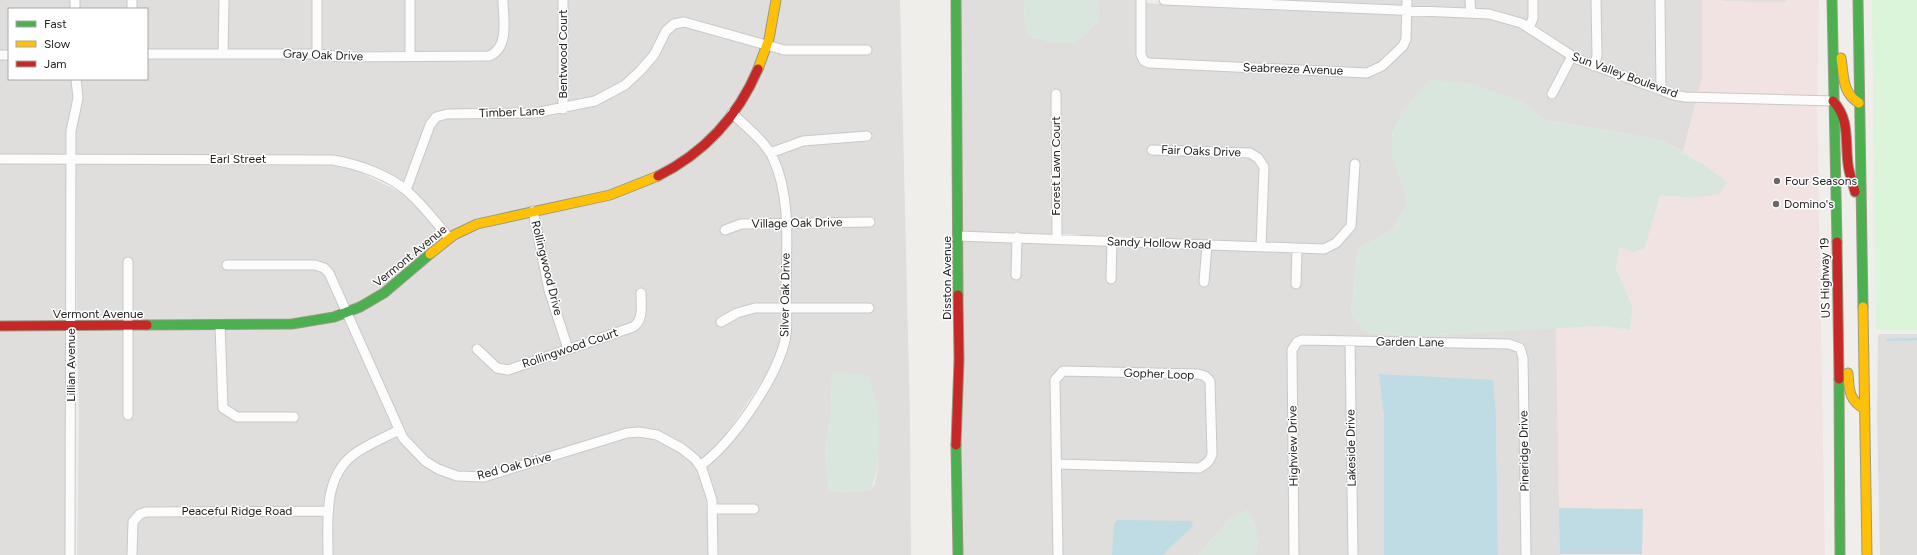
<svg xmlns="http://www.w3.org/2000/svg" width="1917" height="555" font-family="Figtree,sans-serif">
<rect width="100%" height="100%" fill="#f0eeeb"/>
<path fill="#dfdedc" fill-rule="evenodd" d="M0 0H128V9H9V79H147V59L320 58 342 61H485L498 57 505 47 507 0H559V105L535 109H447L437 112 434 113 404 184 334 156 322 155H0Z
M136 0H220V50H147V9H136Z
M227 0H313V49L227 50Z
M321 0H406V52H342L321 49Z
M414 0H499V37L495 48 488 52H414Z
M567 0H772L764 41 691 18 673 20 663 28 653 49 645 61 623 82 594 96 566 103Z
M780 0H900L910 417 911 555H717V514H757L758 505H716L714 488 706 467 774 378 790 312H872V303H790V227L874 226V217L790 219 776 155 803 145 871 140V131L802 137 771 148 737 113 769 51 793 55H871V46H793L772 43ZM832 372 878 436V465L875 484 870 490 854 492 829 491 825 449 831 417Z
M960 0H1025L1024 17 1028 36 1056 43H1075L1099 20 1098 0H1137L1138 60 1149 68 1368 77 1379 74 1384 70 1407 48 1410 39 1411 15 1488 18 1519 27 1566 58 1547 96 1554 100 1573 62 1657 95 1680 101 1696 102 1683 152 1663 141 1612 131 1545 120 1521 101 1403 111 1392 134V153L1408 202 1393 229 1358 249 1351 314 1367 333 1418 336 1556 328 1561 555H1530L1527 358 1526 347 1522 342 1510 339 1301 335 1295 338 1288 350 1290 555H1256L1258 540 1230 518 1199 555H1062L1061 469 1208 468 1214 462 1216 454V388L1213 378 1061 368 1056 371 1052 377 1054 555H962V241L1013 242V279H1020L1021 242 1108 246V284H1115L1116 246 1202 249 1200 286 1208 287 1210 250 1293 253 1292 288 1299 289 1301 253H1324L1330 251 1339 246 1354 231 1356 225 1359 160H1351L1348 224 1334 239 1323 244 1265 243 1260 155 1254 149 1248 148 1149 145 1148 154 1252 159 1260 168 1257 243 1061 234 1060 90 1052 89 1053 234 962 232Z
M1257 0H1403L1404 6Z
M1411 0H1467V8L1411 6Z
M1474 0H1529L1530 17 1527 22 1509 14 1489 10 1475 9Z
M1537 0H1593V55L1592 60 1578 55 1534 26Z
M1600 0H1656L1657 84 1599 63Z
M1664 0H1702V80L1698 93 1681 92 1665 87Z
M1145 3 1253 9 1404 15 1402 38 1400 43 1380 63 1367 68 1150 59 1145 55Z
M680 27H689L761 49 746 86 706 139 676 162 654 173 610 191 450 232 426 204 410 189 434 127 438 121 447 118H536L566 113 596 105 627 89 643 75 659 54 669 34 674 29Z
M732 119 762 149 768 158 778 187 782 219 741 220 720 228 723 236 741 228 782 227V303L748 305 716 320 719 328 739 317 756 312H782L783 332 782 339 767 374 724 437 701 460 684 444 670 436 658 430 635 428 626 429 484 473 457 472 436 463 427 458 406 435 402 428 354 316 437 252 478 227 530 216 563 346 507 365 498 364 493 360 476 343 471 350 495 371 507 374 634 331 640 328 644 320 645 288H637V312L635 321 571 344 553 288 537 214 657 181Z
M321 163 358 171 404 194 418 206 443 237 394 281 350 308 331 268 320 261H223V269H315L324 273 343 310 307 319 132 322V258L125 257 124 322H77L76 164Z
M0 164H69L68 322H0Z
M346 318 394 428 356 448 344 457 340 462 325 506 143 507 131 516 129 521 128 555H77L79 417 77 330 124 331 125 419H132V331L217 329 218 406 220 412 227 417 237 421H298V413H238L226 406 224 329Z
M68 330 66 555H0V331Z
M1878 334H1917V555H1880L1877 417Z
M1303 344 1346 345 1349 555H1298L1296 349Z
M1354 345 1515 349 1519 354 1522 555H1498L1496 417 1380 375 1384 417V555H1357Z
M1064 376 1198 379 1203 380 1207 384V458L1198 463 1061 460 1059 381Z
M397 436 410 453 432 471 456 480 473 482 492 480 627 437 656 439 679 451 692 463 699 471 708 500 709 555H332V511L337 486 343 472 349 463 359 455Z
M324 515V555H135L136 524 147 516Z"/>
<path fill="#f1e3e1" d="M1702 0H1819L1817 97 1698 93 1702 80Z
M1696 102 1817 105 1825 555H1561L1560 554H1641L1642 509 1559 508 1556 328 1599 326 1630 330 1633 307 1616 269 1620 247 1645 248 1660 195 1692 198 1703 164 1683 152Z"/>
<path fill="#d9e6de" d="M1025 0H1098L1099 20 1075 43H1056L1028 36 1024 17Z
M1430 80 1470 83 1521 101 1545 120 1612 131 1663 141 1703 164 1727 182 1719 194 1692 198 1660 195 1645 248 1633 252 1620 247 1616 269 1633 307 1630 330 1599 326 1418 336 1367 333 1351 314 1358 249 1393 229 1408 202C1403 186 1395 169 1392 153 1387 123 1412 100 1430 80Z
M832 372 869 375C872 387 876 399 878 411 879 430 881 475 870 490L854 492 829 491 825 449 831 417Z
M1247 509C1258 525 1259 536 1256 555H1199L1230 518Z"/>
<path fill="#daf5da" d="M1872 0H1917V330H1876Z"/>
<path fill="#e0dfde" d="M1722 0H1786V2L1722 1Z"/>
<path fill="#bfdbe3" d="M1379 374 1493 380 1496 417 1498 555H1384V417Z
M1559 508 1643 509 1642 554H1560Z
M1117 520 1191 521 1193 526 1162 555H1112L1114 524Z"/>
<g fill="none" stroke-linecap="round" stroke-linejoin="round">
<path stroke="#bfdbe3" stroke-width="2.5" d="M1888 340 1917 339"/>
<defs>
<path id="street" d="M317 0V54
M1141 0V55L1144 61 1149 63 1367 73 1382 66 1403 46 1406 39 1407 0
M1164 0 1489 14 1521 23 1577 59 1674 95 1685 97 1833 101
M1470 0 1471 13
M1660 0 1661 90
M75 9V0
M132 9V0
M1529 28 1533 18V0
M147 54H320L342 57 489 56C510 48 503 18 503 0
M223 54 224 0
M0 55H9
M410 56V0
M1594 66 1597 56 1596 0
M1056 94 1057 238
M1552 94 1572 56
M563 109V0
M1152 150 1250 153 1258 158 1264 167 1261 247
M770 153 803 141 867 136
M0 159 333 160C357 164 389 175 407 191 423 205 436 222 449 238
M406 190 430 125 436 117 447 114 535 113 595 101 625 85 640 71 654 55 666 31 674 24 684 22 784 50H867
M533 211 549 290 568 349
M725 230 741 224 870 222
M958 236 1324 249 1336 243 1351 226 1355 164
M128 262V415
M227 265H315L324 268 329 273 403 438 425 461 438 469 457 476 484 477 627 433 639 432 657 435 681 448 695 459 702 469 712 500 713 555
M1016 275 1017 237
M1111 279 1112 241
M1204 282 1207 245
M1296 284 1297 248
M721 322 737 313 755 308H869
M220 325 223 408 237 417H294
M1350 341 1353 555
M477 349 497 368 508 370 633 327C644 320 641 305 641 293
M1057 464 1199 468C1206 464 1210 462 1212 454L1210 381 1205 376 1198 374 1063 371 1055 380 1058 555
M700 466C732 443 771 385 783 348 789 330 786 311 786 293 786 249 792 199 773 158 764 140 746 127 732 113
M713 509H754
M70 555 71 131 78 98 76 79
M132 555 133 522 140 514 146 512 328 511
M328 555C328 522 323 478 353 455 366 445 384 438 399 430
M1294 555 1292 350 1297 342 1302 340 1509 344 1520 348 1523 358 1526 555"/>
<path id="fast" d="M956 0 958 295
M1832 0 1837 242
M1858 0 1863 307
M147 325 292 324 334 317 360 307 384 293 430 254
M1839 379 1840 555
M956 445 958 555"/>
<path id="slow" d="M1841 58C1844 76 1842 93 1859 103
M758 69 769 39 776 0
M430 254 454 235 477 224 610 195 658 176
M1863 307 1867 555
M1848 373C1849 390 1849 401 1865 409"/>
<path id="jam" d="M1833 101C1850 119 1845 141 1848 164 1849 174 1853 183 1855 192
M658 176C704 153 738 116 758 69
M1837 242 1839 379
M0 326 147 325
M956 445 959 360 958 295"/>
</defs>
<use href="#street" stroke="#c9c8c7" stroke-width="11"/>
<use href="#fast" stroke="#999a82" stroke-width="11"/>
<use href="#slow" stroke="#999a82" stroke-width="11"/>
<use href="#jam" stroke="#999a82" stroke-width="11"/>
<use href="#street" stroke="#fdfcfc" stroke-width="9"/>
<use href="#fast" stroke="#4caf50" stroke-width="9"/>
<use href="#slow" stroke="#ffc107" stroke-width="9"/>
<use href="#jam" stroke="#c62828" stroke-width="9"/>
</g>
<g fill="#6a6968" stroke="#fff" stroke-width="1.5">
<circle cx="1777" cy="181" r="4"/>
<circle cx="1776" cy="204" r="4"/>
</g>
<g text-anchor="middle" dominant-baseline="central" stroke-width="3" stroke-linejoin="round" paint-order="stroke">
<g font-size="12" fill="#222" stroke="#fff">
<text transform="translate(563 54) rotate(-90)">Bentwood Court</text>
<text transform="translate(323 55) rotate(2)">Gray Oak Drive</text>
<text transform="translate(1293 69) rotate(2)">Seabreeze Avenue</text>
<text transform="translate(1625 75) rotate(20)">Sun Valley Boulevard</text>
<text transform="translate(512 112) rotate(-2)">Timber Lane</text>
<text transform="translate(1201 151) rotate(2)">Fair Oaks Drive</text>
<text x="238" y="159">Earl Street</text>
<text transform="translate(1056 166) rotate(-90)">Forest Lawn Court</text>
<text transform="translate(797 223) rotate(-1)">Village Oak Drive</text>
<text transform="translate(1159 243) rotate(2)">Sandy Hollow Road</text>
<text transform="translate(410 256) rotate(-39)">Vermont Avenue</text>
<text transform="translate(547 268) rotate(76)">Rollingwood Drive</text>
<text transform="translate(947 278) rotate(-90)">Disston Avenue</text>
<text transform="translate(1825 278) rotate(-91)">US Highway 19</text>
<text transform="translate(785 295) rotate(-89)">Silver Oak Drive</text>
<text x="98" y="314">Vermont Avenue</text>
<text transform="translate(1410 342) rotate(1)">Garden Lane</text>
<text transform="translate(570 348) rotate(-19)">Rollingwood Court</text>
<text transform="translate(71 365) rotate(-90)">Lillian Avenue</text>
<text transform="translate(1159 374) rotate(2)">Gopher Loop</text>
<text transform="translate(1293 446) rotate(-91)">Highview Drive</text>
<text transform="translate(1351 448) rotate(-91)">Lakeside Drive</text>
<text transform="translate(1524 451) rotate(-91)">Pineridge Drive</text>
<text transform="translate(514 466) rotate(-15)">Red Oak Drive</text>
<text x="237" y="511">Peaceful Ridge Road</text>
</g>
<g font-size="12" fill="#222" stroke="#fff" text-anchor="start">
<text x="1785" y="181">Four Seasons</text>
<text x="1784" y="204">Domino's</text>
</g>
</g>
<rect x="8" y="8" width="140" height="72" fill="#ffffff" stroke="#a7a7a7"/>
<rect x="16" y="21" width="20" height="6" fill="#4caf50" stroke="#a7a7a7"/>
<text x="44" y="28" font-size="12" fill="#222222">Fast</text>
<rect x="16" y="41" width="20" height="6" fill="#ffc107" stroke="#a7a7a7"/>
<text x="44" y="48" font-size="12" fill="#222222">Slow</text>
<rect x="16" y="61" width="20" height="6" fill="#c62828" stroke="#a7a7a7"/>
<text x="44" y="68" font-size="12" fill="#222222">Jam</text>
</svg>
